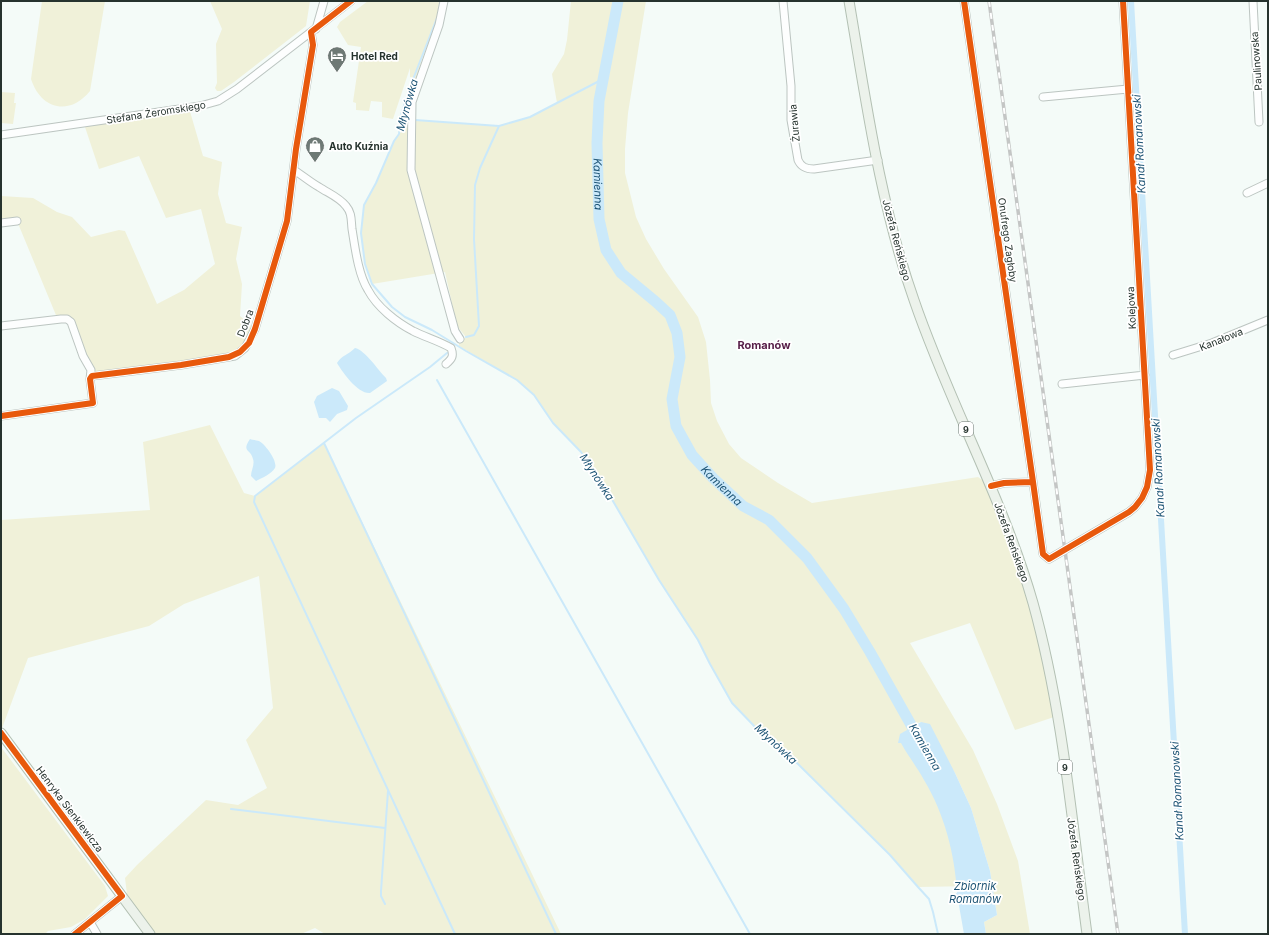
<svg xmlns="http://www.w3.org/2000/svg" width="1269" height="935" font-family="Inter,sans-serif">
<rect width="100%" height="100%" fill="#f4fbf8"/>
<path fill="#f0f1d9" d="M42 1H105L90 91C70 116 41 110 31 79Z
M210 1H310L306 26 234 82 221 91H217L215 88 217 83 216 44 222 29Z
M368 1H439L438 17 424 51 417 79 410 77V68L393 119 382 117V102L371 101 369 111 356 110V103L353 102 361 47 348 45 337 27 340 22Z
M571 1H646L628 113 625 149V173L636 217 646 239 664 269 698 317 706 342 710 380 711 403 717 421 729 444 741 458 778 483 812 503 978 477 991 486 1016 550 1057 716 1015 730 970 623 910 643 973 750 997 804 1018 861 1030 934H986L984 922 997 915 990 871 971 808 955 773 921 722 911 725 950 791 974 886 918 887 890 855 798 764 757 729 732 703 710 664 698 640 659 580 596 472 581 452 553 423 534 395 517 380 459 346V343L466 337 457 326 445 272 372 284 365 264 361 233 364 205 376 183 394 141 399 134 415 120 499 126 530 117 557 103 552 74 564 54 567 40Z
M1 92 15 93 14 103H16L13 124 1 123Z
M189 108 203 156 222 162 218 194 226 223 242 227 236 259 242 284 240 316 255 329 240 352 92 376 71 322 58 320 17 221 1 223V196L33 198 57 212 72 217 91 237 119 230 125 231 157 304 184 290 215 264 201 209 166 218 139 156 99 169 84 124Z
M210 425 244 493 255 496 324 443 561 934H325L315 928 301 934H154L127 894 125 878 137 865 206 800 238 805 267 788 246 740 273 708 259 576 184 604 149 626 28 658 1 731V520L150 510 143 442Z
M1 747 105 886 108 896 85 919 71 927 48 931 45 934H1Z"/>
<path fill="#cbe9fa" d="M355 348C365 350 378 370 386 378L387 381 370 393C358 394 343 373 337 363 342 355 348 355 355 348Z
M332 388 339 391 348 406 347 410 337 414 330 422 326 418H319L314 402 317 396Z
M250 439C252 440 256 440 259 441 265 444 278 461 275 468 271 474 262 478 256 481L251 476C251 470 255 465 253 459 251 449 241 452 250 439Z
M921 722 930 724 955 773 971 808 990 871 997 915 984 922 986 934H964L958 900 952 899 951 896 957 893C955 854 944 813 924 780 917 767 908 756 901 743H898L900 734Z"/>
<g fill="none" stroke-linecap="round" stroke-linejoin="round">
<path stroke="#cbe9fa" stroke-width="2" d="M437 18 410 87 401 115 399 134 394 141 376 183 364 205 361 233 365 264 372 284 392 307 405 317 432 330 466 351 517 380 534 395 553 423 581 452 596 472 659 580 698 640 710 664 732 703 757 729 798 764 890 855 918 887 929 899 933 912 938 934
M415 120 499 126 480 168 475 185 474 239 479 326 474 335 466 337
M499 126 530 117 603 79
M447 353 430 367 356 418 255 496 254 502 455 934
M437 380 750 934
M324 443 556 934
M231 809 385 828
M385 904 381 896V891L388 791"/>
<path stroke="#cbe9fa" stroke-width="6" d="M1131 1 1185 934"/>
<path stroke="#cbe9fa" stroke-width="11" id="s1" d="M618 1 599 101 597 143 599 219 606 250 621 273 656 302 670 315 677 333 680 357 672 399 676 426 692 455 713 478 743 506 769 520 807 558 844 609 870 652 919 739"/>
<defs>
<path id="minor" d="M444 1 439 25 412 102 411 170 455 331 460 339
M783 1 791 86V120L798 160C801 167 806 169 814 169L878 160
M964 1 1033 482
M1253 1 1259 122
M316 29 324 1
M1043 97 1128 89
M1 135 200 106 218 101 237 89 351 1
M294 170C302 175 310 182 319 187 328 193 339 197 346 206 352 213 351 220 352 229 355 247 358 274 368 290 377 307 396 322 413 331 425 337 439 341 451 348 454 356 452 359 446 364
M1247 193 1268 183
M1 223 17 221
M1 326 61 319H67L71 322 83 356 91 370 90 379 93 403 1 416
M1173 355 1212 343 1268 320
M92 376 181 365 235 356 245 348 255 329 287 221 296 149 313 45 311 32
M1062 384 1145 375
M991 486 1004 483 1033 482 1043 554 1049 559 1129 512 1135 507 1142 498 1147 487 1150 470 1123 1
M90 922 97 934
M75 934 122 896"/>
<path id="major" d="M849 1C866 101 880 204 914 300 949 403 1003 498 1033 603 1063 711 1072 823 1087 934
M1 733 150 934"/>
</defs>
<use href="#minor" stroke="#bcc5c1" stroke-width="9"/>
<use href="#major" stroke="#b3c0b3" stroke-width="11"/>
<use href="#minor" stroke="#fdfefe" stroke-width="7"/>
<use href="#major" stroke="#ecf2eb" stroke-width="9"/>
<defs>
<path id="rail" d="M989 1 1118 934"/>
</defs>
<use href="#rail" stroke="#c4c6c5" stroke-width="3.5"/>
<use href="#rail" stroke="#fff" stroke-width="2" stroke-dasharray="6" stroke-linecap="butt"/>
<defs>
<path id="cycleway" d="M964 1 1033 482
M1 416 93 403 90 379 92 376 181 365 229 357 240 352 249 343 255 329 287 221 296 149 313 45 311 32 351 1
M991 486 1004 483 1033 482 1043 554 1049 559 1129 512 1135 507 1142 498 1147 487 1150 470 1123 1
M1 733 122 896 75 934"/>
</defs>
<use href="#cycleway" stroke="#fff" stroke-width="8"/>
<use href="#cycleway" stroke="#e8590c" stroke-width="6"/>
</g>
<defs>
<symbol id="hotel-pin" viewBox="-11 -11 22 30"><path d="M0 17L-7.5 6A9.5 9.5 0 1 1 7.5 6Z" fill="#6e7975" stroke="#fff"/><path d="M-6-4.5h1.5V1H6V5H4.5V3h-9V5H-6ZM-4 0a1.8 1.8 0 1 1 3.6 0ZM.5 0V-2.5h3Q6-2.5 6 0Z" fill="#fff"/></symbol>
<symbol id="shop-pin" viewBox="-11 -11 22 30"><path d="M0 17L-7.5 6A9.5 9.5 0 1 1 7.5 6Z" fill="#6e7975" stroke="#fff"/><path d="M-5-2.5h2.3a2.7 3.5 0 0 1 5.4 0H5L5.5 6h-11ZM-1.5-2.5h3a1.5 2.3 0 0 0-3 0Z" fill="#fff"/></symbol>
</defs>
<g fill-rule="evenodd">
<use href="#hotel-pin" x="326" y="45" width="22" height="30"/>
<use href="#shop-pin" x="304" y="135" width="22" height="30"/>
</g>
<g text-anchor="middle" dominant-baseline="central" stroke-width="3.5" stroke-linejoin="round" paint-order="stroke">
<g fill="#fff" stroke="#67706d" stroke-width="1">
<rect x="959" y="422" width="14" height="14" rx="3"/>
<rect x="1058" y="760" width="14" height="14" rx="3"/>
</g>
<g font-size="9" font-weight="bold" fill="#26332e">
<text x="966" y="429">9</text>
<text x="1065" y="767">9</text>
</g>
<g font-size="10" font-weight="bold" fill="#26332e" stroke="#fff" text-anchor="start">
<text x="351" y="56">Hotel Red</text>
<text x="329" y="146">Auto Kuźnia</text>
</g>
<g font-size="10" fill="#26332e" stroke="#fff">
<text transform="translate(1256 61) rotate(-94)">Paulinowska</text>
<text transform="translate(156 112) rotate(-9)">Stefana Żeromskiego</text>
<text transform="translate(794 123) rotate(-95)">Żurawia</text>
<text transform="translate(897 240) rotate(75)">Józefa Reńskiego</text>
<text transform="translate(1008 240) rotate(82)">Onufrego Zagłoby</text>
<text transform="translate(1131 308) rotate(-93)">Kolejowa</text>
<text transform="translate(245 323) rotate(-69)">Dobra</text>
<text transform="translate(1221 339) rotate(-22)">Kanałowa</text>
<text transform="translate(1012 542) rotate(70)">Józefa Reńskiego</text>
<text transform="translate(70 809) rotate(53)">Henryka Sienkiewicza</text>
<text transform="translate(1077 859) rotate(82)">Józefa Reńskiego</text>
</g>
<g font-size="11" font-style="italic" fill="#1c5374" stroke="#fff">
<text transform="translate(407 105) rotate(-74)">Młynówka</text>
<text transform="translate(1139 144) rotate(-93)">Kanał Romanowski</text>
<text stroke="none"><textPath href="#s1" startOffset="185">Kamienna</textPath></text>
<text transform="translate(1158 468) rotate(-93)">Kanał Romanowski</text>
<text transform="translate(597 477) rotate(57)">Młynówka</text>
<text stroke="none"><textPath href="#s1" startOffset="533">Kamienna</textPath></text>
<text transform="translate(776 744) rotate(43)">Młynówka</text>
<text transform="translate(925 747) rotate(60)">Kamienna</text>
<text transform="translate(1177 791) rotate(-93)">Kanał Romanowski</text>
<text x="975" y="886">Zbiornik<tspan x="975" dy="13">Romanów</tspan></text>
</g>
<g font-size="11" font-weight="bold" fill="#59204a" stroke="#fff">
<text x="764" y="345">Romanów</text>
</g>
</g>
<rect width="1269" height="935" fill="none" stroke="#26332e" stroke-width="4"/>
</svg>
